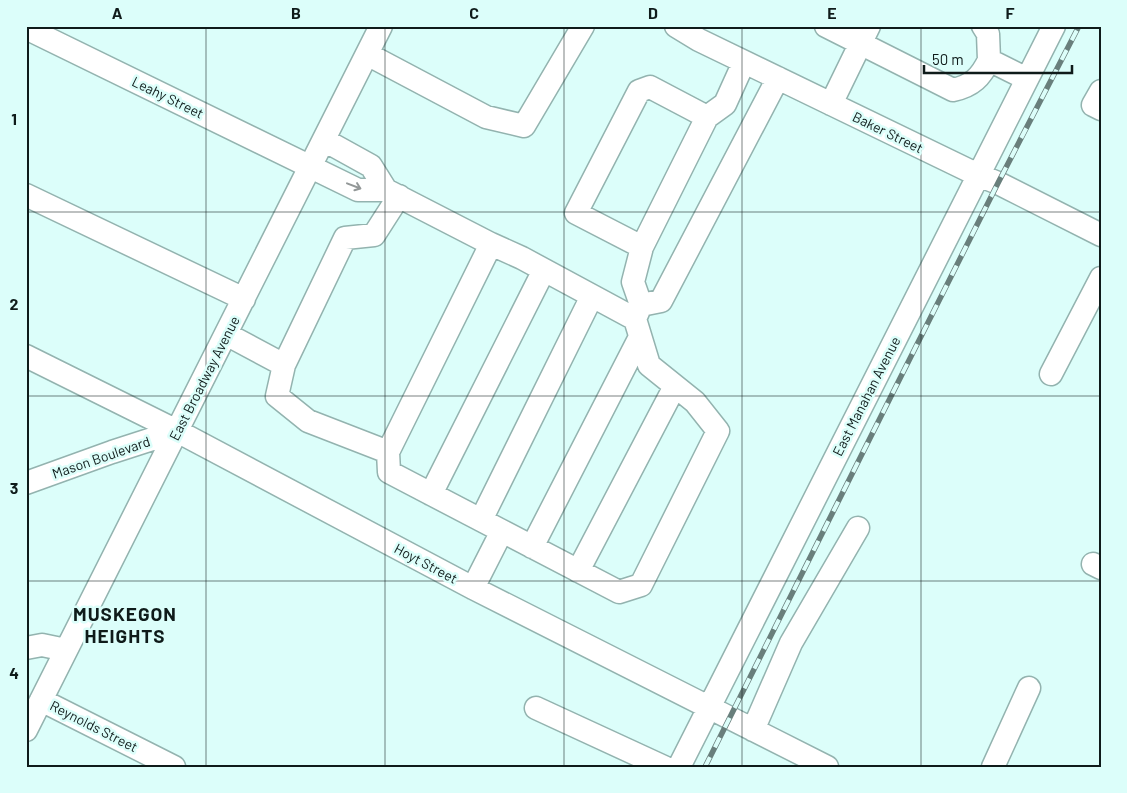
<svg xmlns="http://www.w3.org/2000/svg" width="1127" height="793" font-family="Barlow,sans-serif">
<rect width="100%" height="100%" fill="#dcfefa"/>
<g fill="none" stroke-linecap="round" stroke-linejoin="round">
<defs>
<path id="minor" d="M676 26 699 40 978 175 998 183 1101 235
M826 26 953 90C972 86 981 77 989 60
M983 26 988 34 989 60 1027 79
M26 28 358 190H386L371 166 324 140
M367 54 486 117 524 126 583 26
M1101 91 1093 105 1101 109
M831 104 869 26
M386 190 491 244 388 452 389 472 502 531
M26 195 244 299
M491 244 522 258 635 319
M642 247 576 213 639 91 650 87 707 117
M641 305 661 301 778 78
M226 334 284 365
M26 356 177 431 473 588 827 767
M1051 374 1101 278
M388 452 308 421 277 396 284 365 345 238 374 235 399 196
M26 483 112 452 177 431
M431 494 544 270
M481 520 592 296
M532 547 640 337
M1093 564 1101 568
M578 571 675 386
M473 588 502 531 619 592 641 585 718 431 695 402 649 365 635 319 641 305 633 282 642 247 707 117 725 104 744 62
M26 648 42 645 66 650
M41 700 174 767
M536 708 664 767
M26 730 381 26
M753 730 791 643 858 528
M679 767 1054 26
M993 767 1029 688"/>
</defs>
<use href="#minor" stroke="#93b3af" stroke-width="25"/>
<use href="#minor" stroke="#fff" stroke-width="22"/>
<defs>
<path id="rail" d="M705 767 998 183 1079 26"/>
</defs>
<use href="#rail" stroke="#697f7c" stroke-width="5.5"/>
<use href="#rail" stroke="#dcfefa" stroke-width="4" stroke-dasharray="11" stroke-linecap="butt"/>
</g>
<defs><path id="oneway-shaft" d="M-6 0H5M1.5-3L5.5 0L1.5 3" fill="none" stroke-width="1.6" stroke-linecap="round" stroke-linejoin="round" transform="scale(1.25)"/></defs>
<use stroke="#939898" href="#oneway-shaft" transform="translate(354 186) rotate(21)"/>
<path fill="none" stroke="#0f1b1a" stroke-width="1" stroke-opacity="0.55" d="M206 26V767M385 26V767M564 26V767M742 26V767M921 26V767M26 212H1101M26 396H1101M26 581H1101"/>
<g text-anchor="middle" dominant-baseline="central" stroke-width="5" stroke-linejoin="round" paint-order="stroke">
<g font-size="14" fill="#0f1b1a" stroke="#dcfefa">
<text transform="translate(168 97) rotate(26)">Leahy Street</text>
<text transform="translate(888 132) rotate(26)">Baker Street</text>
<text transform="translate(204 378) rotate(-63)">East Broadway Avenue</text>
<text transform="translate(866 396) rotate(-63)">East Manahan Avenue</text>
<text transform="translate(101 457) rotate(-19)">Mason Boulevard</text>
<text transform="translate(426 563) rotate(28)">Hoyt Street</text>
<text transform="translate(94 726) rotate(27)">Reynolds Street</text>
</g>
<g font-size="19" font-weight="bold" letter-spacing="1" fill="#0f1b1a" stroke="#dcfefa">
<text x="125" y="613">MUSKEGON<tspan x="125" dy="22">HEIGHTS</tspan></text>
</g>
</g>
<rect width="1127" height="793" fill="none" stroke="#dcfefa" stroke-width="55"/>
<path d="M924 65v8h148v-8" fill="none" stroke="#0f1b1a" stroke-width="2.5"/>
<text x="932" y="65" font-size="15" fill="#0f1b1a" stroke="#dcfefa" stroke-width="4" paint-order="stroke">50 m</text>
<rect x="28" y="28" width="1072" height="738" fill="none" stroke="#0f1b1a" stroke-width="2"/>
<g font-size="16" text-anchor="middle" font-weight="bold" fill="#0f1b1a">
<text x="117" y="19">A</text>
<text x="296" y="19">B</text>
<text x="474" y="19">C</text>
<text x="653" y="19">D</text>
<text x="832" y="19">E</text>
<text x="1010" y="19">F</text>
<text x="14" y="125">1</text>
<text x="14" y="310">2</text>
<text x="14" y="494">3</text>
<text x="14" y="679">4</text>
</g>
</svg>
